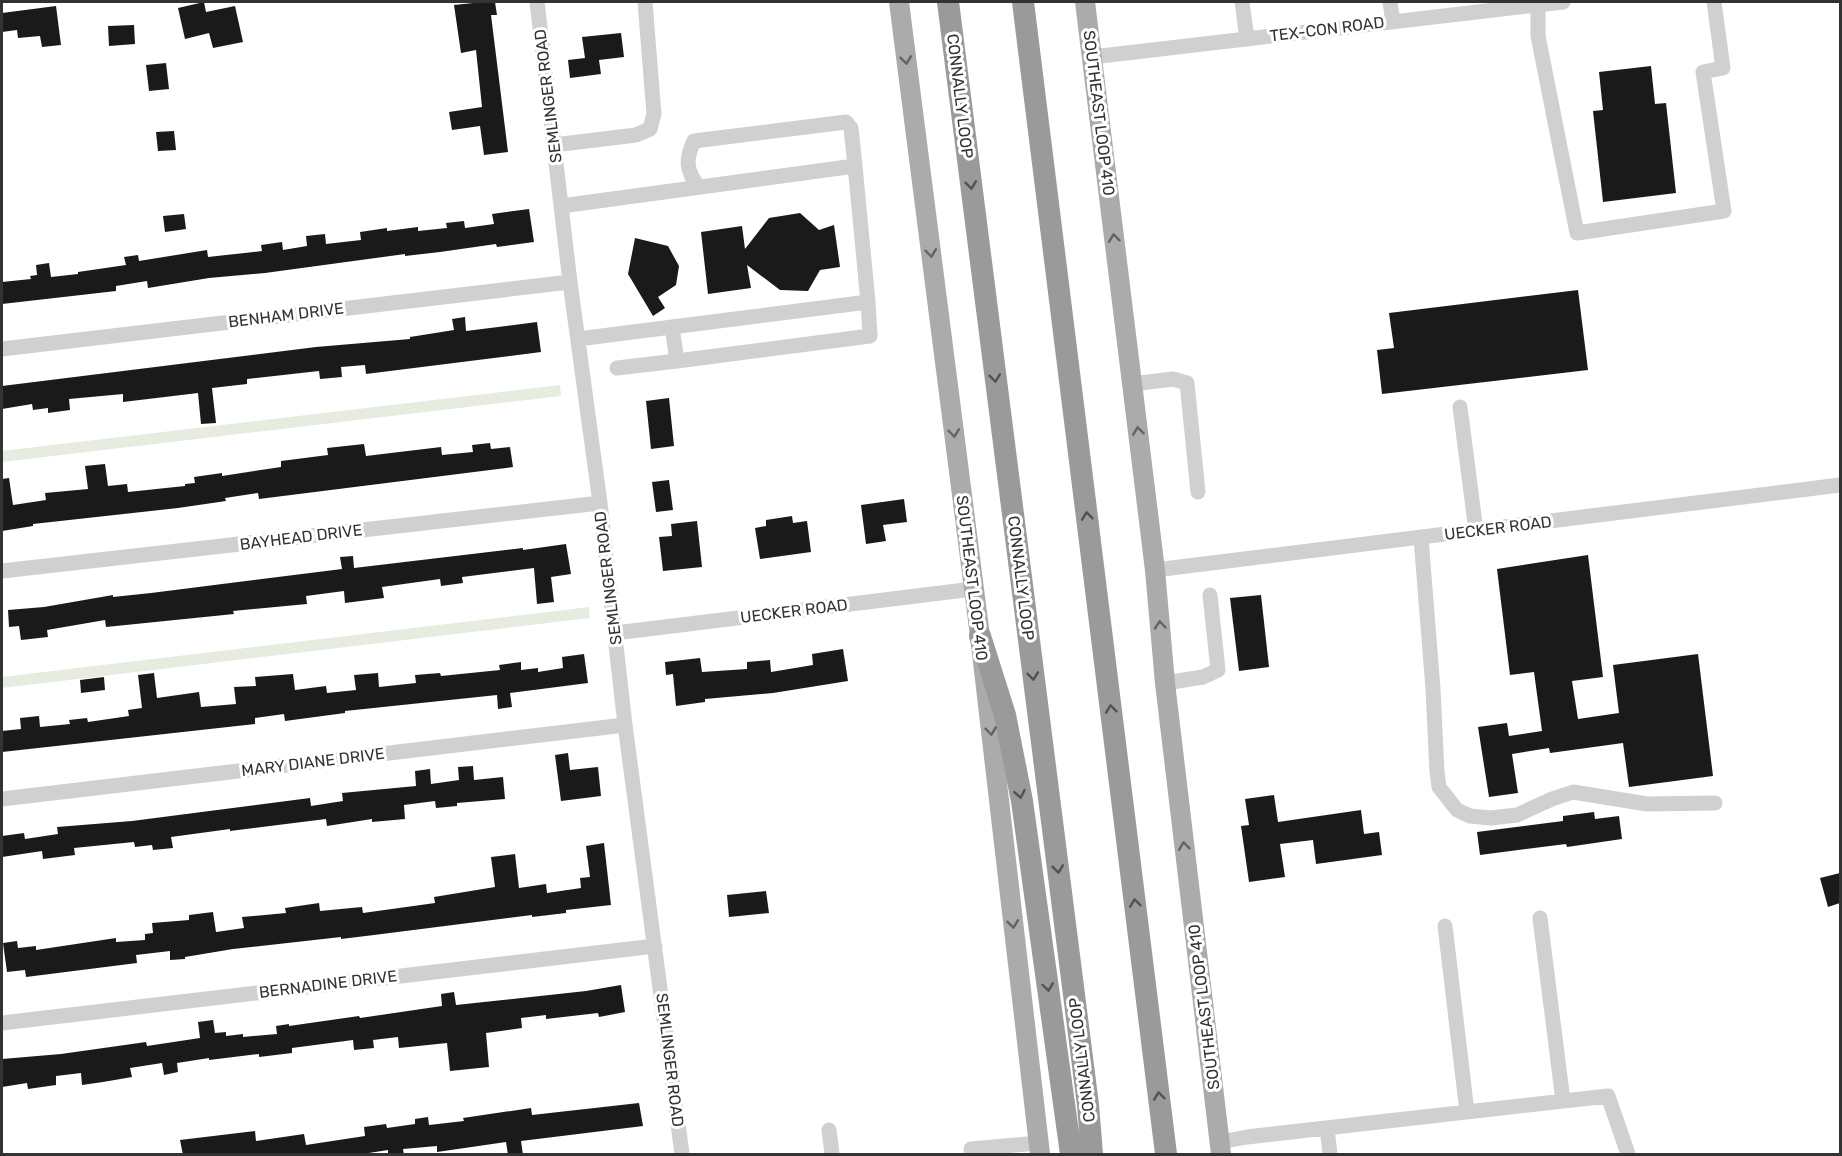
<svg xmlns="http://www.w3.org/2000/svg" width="1842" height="1156" font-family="Rubik,sans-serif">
<rect width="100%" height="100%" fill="#fff"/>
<path fill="#e6ecdf" d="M560 385 561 396 2 462V451Z
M589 607 590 618 2 688V677Z"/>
<path fill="#1a1a1a" d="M204 2 206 12 235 6 243 42 213 48 209 33 185 39 178 8Z
M483 2H495L497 15H491L508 152 484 155 480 126 452 130 449 112 482 107 476 50 461 53 454 5Z
M56 6 61 45 42 47 40 36 18 38 17 30 2 32V13Z
M134 25 135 44 109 46 108 26Z
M621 33 624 57 599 60 601 74 570 78 568 60 585 58 582 37Z
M166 63 169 89 149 91 146 65Z
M1651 66 1655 104 1666 103 1676 193 1603 202 1593 111 1603 110 1599 72Z
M174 131 176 150 158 151 156 132Z
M529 209 534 242 497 247 496 244 440 252 405 256V254L265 273 209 278 148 288 147 281 116 286V291L2 304V282L31 279 30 276 37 275 36 265 49 263 51 277 78 274V272L126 265 124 257 138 255 139 261 207 250 208 257 262 251 261 245 282 242 283 250 307 246 306 236 325 234 326 244 361 240 360 232 387 228V231L418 227V231L447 228 446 223 464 221 465 228 494 224 492 214Z
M800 213 819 230 834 225 840 267 820 270 808 291 780 290 747 265 751 288 708 294 701 232 742 226 745 249 769 218Z
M184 214 186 229 165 232 163 216Z
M635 238 668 246 679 266 676 285 658 297 665 308 653 316 628 274Z
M1578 290 1588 370 1382 394 1377 350 1394 348 1389 313Z
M465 317 466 331 537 322 541 352 366 374 365 365 341 367 342 377 320 379 319 371 247 379V384L212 388 216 423 201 424 198 393 123 402V394L69 399 70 410 48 413V408L33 410 32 404 2 409V386L316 347 410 339V337L454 330 452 319Z
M669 398 674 446 651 449 646 401Z
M490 443 491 449 510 447 513 467 259 499 258 493 225 498 226 501 178 508 33 524V526L2 531V479L9 478 13 505 46 500 45 493 88 489 85 466 105 464 108 486 127 484 128 492 185 486V484L195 483 194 477 222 473V476L281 467V461L328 455 327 448 364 444 366 456 441 447 442 455 473 452 472 445Z
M669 480 673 510 656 512 652 482Z
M904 499 907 522 883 525 886 541 866 544 861 505Z
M792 516 793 523 807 521 811 552 760 559 755 528 766 526V520Z
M697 521 702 567 663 571 659 537 672 536 671 524Z
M566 544 571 574 551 577 554 602 537 604 534 568 462 577 463 583 441 586 440 579 382 587 384 598 345 603 344 591 306 596 307 604 233 611 234 614 106 627 105 620 47 630 48 637 21 640 19 626 9 627 8 610 44 607 113 595V597L151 593 342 569 340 557 353 556 354 568 523 548V550Z
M1588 555 1603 677 1572 681 1578 719 1619 713 1613 665 1698 654 1713 776 1629 787 1623 743 1550 753 1549 748 1512 754 1518 793 1489 797 1478 727 1507 723 1509 736 1542 731 1534 672 1510 675 1497 569Z
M1261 595 1269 667 1239 671 1230 598Z
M843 649 848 681 773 693 705 699V702L676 706 673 674 666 675 665 662 700 658 702 672 747 669V662L770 660 771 672 813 665 812 654Z
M584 654 588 683 510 693 512 707 498 709 497 695 345 711V713L285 721 284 714 255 718V724L2 752V731L21 729 20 718 39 716 40 727 70 724 69 720 87 718 88 722 129 716 128 710 142 708 138 675 154 673 157 698 199 692 201 707 236 704 234 687 256 686 255 677 293 674 295 690 326 686 327 693 356 690 354 675 378 673 379 687 416 683 415 675 440 673 441 676 500 670 499 665 521 662V670L538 668V672L563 668 562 657Z
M104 677 105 690 81 693 80 680Z
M568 753 570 770 598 767 601 796 561 801 555 755Z
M473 766 474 780 503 777 505 799 457 803V806L436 808 435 801 404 805 405 819 372 822V819L327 826 326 819 230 831V829L171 837 173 848 153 850 152 845 135 847 134 842 74 848 75 855 43 859 42 851 2 857V836L24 833 25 839 58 834 57 827 132 821 310 798 311 806 343 801 342 793 416 786 415 771 430 769 431 784 459 780 458 767Z
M1274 795 1278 822 1361 810 1364 834 1379 832 1382 855 1316 864 1313 840 1280 844 1285 877 1249 882 1241 826 1249 825 1245 799Z
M1594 812 1595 819 1619 816 1622 839 1567 847 1566 844 1480 855 1477 832 1563 821V816Z
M604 843 611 905 566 910V913L532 917V915L374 935 341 939V937L233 949 185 957V959L170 960V951L136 955 137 963 26 977 25 970 7 972 3 943 17 941 18 948 36 946V950L116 938V942L145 940V934L153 933 152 923 189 920V915L213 912 216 932 244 928 242 917 286 913 285 908 319 903 320 911 362 907 363 913 435 903 434 897 495 887 491 857 515 854 519 888 546 884 547 893 581 888 580 878 590 877 586 846Z
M1840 873V903L1828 907 1820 878Z
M766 891 769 913 729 917 727 895Z
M621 985 625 1012 599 1017 598 1013 546 1019V1015L521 1018 522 1028 486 1033 489 1067 450 1071 447 1043 399 1048 398 1037 373 1040 374 1048 354 1050 353 1040 292 1048V1053L259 1057V1054L209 1060V1058L177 1063 178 1072 164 1075 162 1063 130 1068 132 1077 103 1082 82 1085 81 1073 56 1076V1085L28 1089 27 1083 2 1087V1059L61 1054 146 1042 147 1046 200 1038 198 1022 213 1020 215 1033 226 1032V1036L243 1034V1037L277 1034 276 1026 289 1024V1026L359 1016 360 1018 442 1006 441 994 454 992 456 1005 586 991Z
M639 1103 643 1126 521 1141 523 1155H508L506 1142 437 1152V1146L403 1149 404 1155H388V1150L356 1155H183L180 1140 255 1131 256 1141 304 1134 306 1145 365 1136 364 1127 386 1124 387 1128 415 1124V1119L428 1117 429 1125 464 1121 463 1118 531 1108 532 1115Z"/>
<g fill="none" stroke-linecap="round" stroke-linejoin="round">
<path stroke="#d0d0d0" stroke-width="15" d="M537 2 570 282 600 503 625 725 682 1154
M1242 2 1247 39
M1390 2 1393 22
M1538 4V36L1577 233 1724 211 1703 72 1723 68 1714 2
M1092 57 1563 2
M554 145 636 135 650 129 654 114 645 2
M699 187C686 171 685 160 694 141L846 122 851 128 855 166
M561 206 855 166 868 302 578 339
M672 327 677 361 870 336 868 302
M2 349 570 282
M617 368 677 361
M1132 384 1173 379 1187 383 1198 492
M1460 407 1476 531
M1421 538 1433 689 1437 772 1439 787 1457 810 1470 816 1491 818 1517 815 1552 799 1573 792 1647 804 1715 803
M1155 570 1840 485
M2 571 600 503
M615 633 973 589
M1165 683 1203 677 1218 670 1210 595
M2 799 625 725
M1540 918 1563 1101
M1445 926 1467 1112
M2 1023 655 946
M1327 1128 1330 1154
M829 1130 832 1154
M1220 1142 1247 1137 1608 1096 1628 1154
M971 1149 1038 1143"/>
<path stroke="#ababab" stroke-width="20" d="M899 2 980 636 1040 1154
M1085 2 1155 570 1165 683 1221 1154"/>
<path stroke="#9a9a9a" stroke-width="22" d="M948 2 1088 1105 1092 1154
M1023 2 1166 1154
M980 636 1005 715 1022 801 1071 1154"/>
</g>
<defs><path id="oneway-chevron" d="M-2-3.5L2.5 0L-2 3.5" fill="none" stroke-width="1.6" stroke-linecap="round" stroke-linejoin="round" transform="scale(1.5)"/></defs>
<g stroke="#636363">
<use href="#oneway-chevron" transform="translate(906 60) rotate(83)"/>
<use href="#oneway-chevron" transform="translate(1114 238) rotate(-97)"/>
<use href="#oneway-chevron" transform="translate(931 253) rotate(83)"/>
<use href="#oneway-chevron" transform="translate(1138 431) rotate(-97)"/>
<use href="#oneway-chevron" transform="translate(954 433) rotate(83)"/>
<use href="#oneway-chevron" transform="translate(1160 625) rotate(-95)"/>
<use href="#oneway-chevron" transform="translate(991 731) rotate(83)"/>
<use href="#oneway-chevron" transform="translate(1184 846) rotate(-97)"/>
<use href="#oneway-chevron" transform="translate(1013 924) rotate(83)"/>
</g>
<g stroke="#525252">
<use href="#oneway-chevron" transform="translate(971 185) rotate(83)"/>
<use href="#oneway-chevron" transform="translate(995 378) rotate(83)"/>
<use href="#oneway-chevron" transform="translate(1087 516) rotate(-97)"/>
<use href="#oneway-chevron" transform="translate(1033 676) rotate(83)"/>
<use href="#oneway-chevron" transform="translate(1111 709) rotate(-97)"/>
<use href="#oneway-chevron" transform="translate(1020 794) rotate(79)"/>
<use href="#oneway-chevron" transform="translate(1058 869) rotate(83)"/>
<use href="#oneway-chevron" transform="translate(1135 903) rotate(-97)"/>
<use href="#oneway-chevron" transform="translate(1048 987) rotate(82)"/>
<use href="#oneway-chevron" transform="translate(1159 1096) rotate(-97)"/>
</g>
<g text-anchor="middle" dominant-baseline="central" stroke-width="6" stroke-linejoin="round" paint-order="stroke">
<g font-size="16" fill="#333" stroke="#fff">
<text transform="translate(1327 29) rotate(-7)">TEX-CON ROAD</text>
<text transform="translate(548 96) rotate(-97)">SEMLINGER ROAD</text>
<text transform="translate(960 96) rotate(83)">CONNALLY LOOP</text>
<text transform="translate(1099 113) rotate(83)">SOUTHEAST LOOP 410</text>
<text transform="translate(286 315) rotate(-7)">BENHAM DRIVE</text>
<text transform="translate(1498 528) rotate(-7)">UECKER ROAD</text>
<text transform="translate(301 537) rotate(-7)">BAYHEAD DRIVE</text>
<text transform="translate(608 578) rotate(-97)">SEMLINGER ROAD</text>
<text transform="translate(972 578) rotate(83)">SOUTHEAST LOOP 410</text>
<text transform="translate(1021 578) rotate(83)">CONNALLY LOOP</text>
<text transform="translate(794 611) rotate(-7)">UECKER ROAD</text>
<text transform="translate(313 762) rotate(-7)">MARY DIANE DRIVE</text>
<text transform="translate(328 984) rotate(-7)">BERNADINE DRIVE</text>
<text transform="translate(1204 1007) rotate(-97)">SOUTHEAST LOOP 410</text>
<text transform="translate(670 1060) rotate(83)">SEMLINGER ROAD</text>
<text transform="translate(1082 1060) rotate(-97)">CONNALLY LOOP</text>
</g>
</g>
<rect width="1842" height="1156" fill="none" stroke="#333333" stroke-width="6"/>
</svg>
